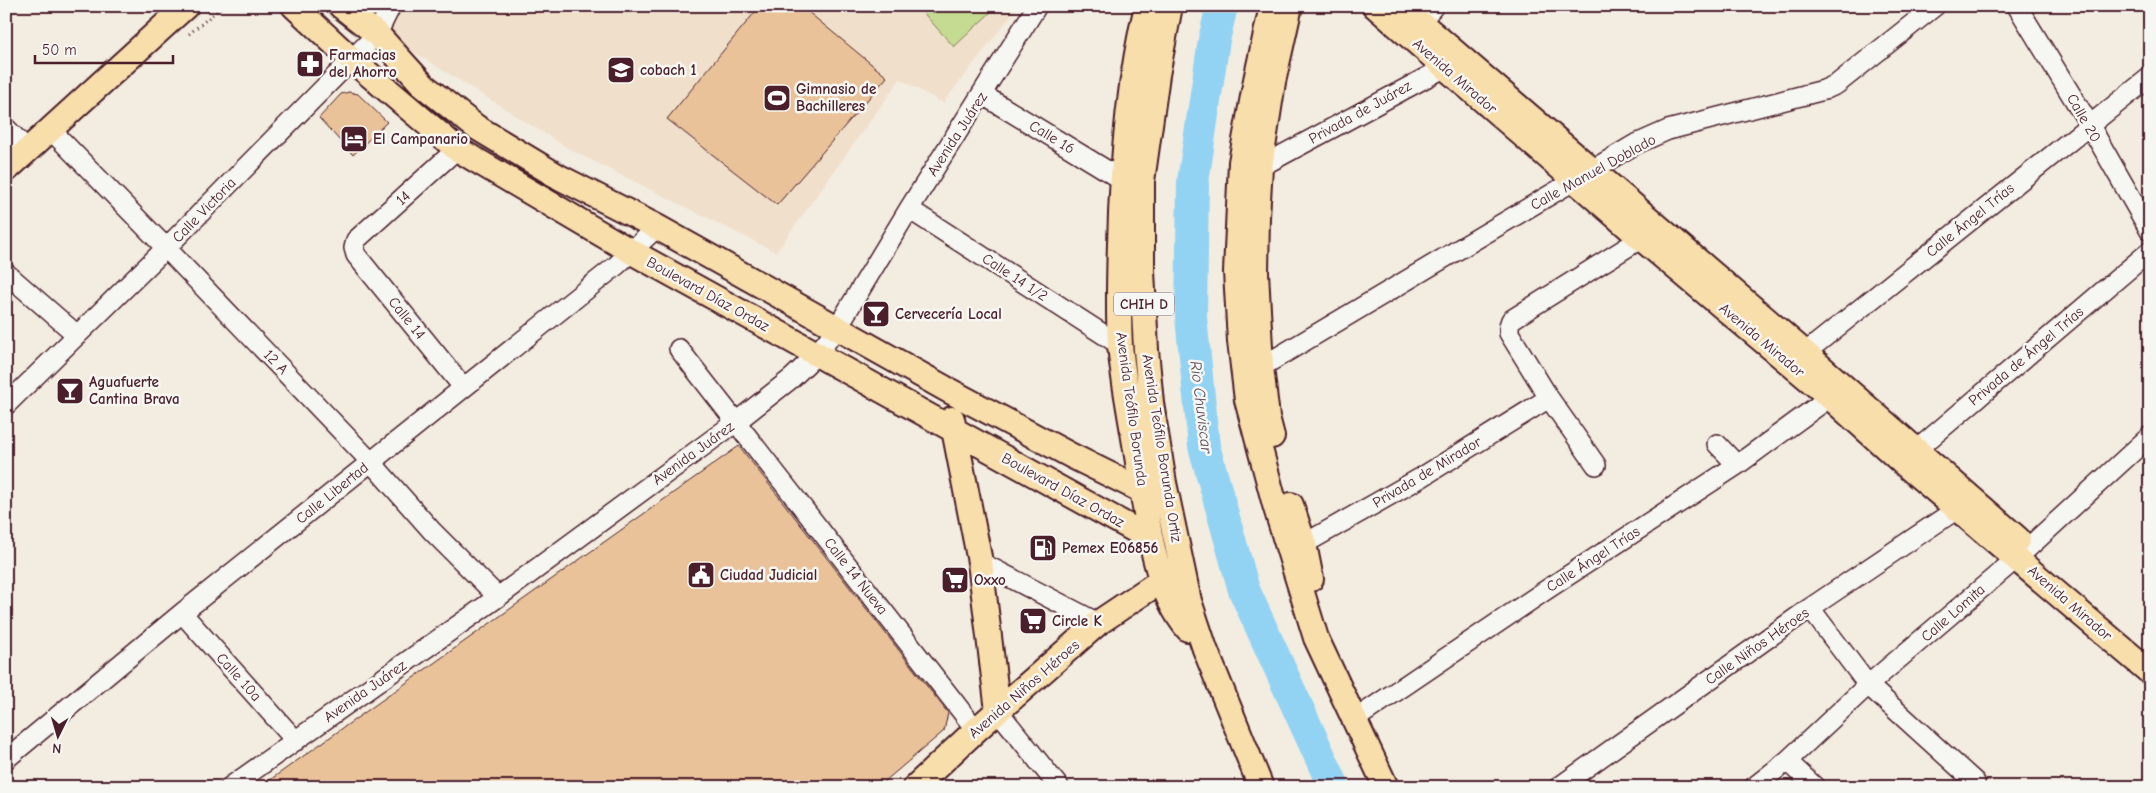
<svg xmlns="http://www.w3.org/2000/svg" width="2156" height="793" font-family="'Comic Neue',sans-serif">
<rect width="100%" height="100%" fill="#f3ece0"/>
<filter id="ink" filterUnits="userSpaceOnUse"><feTurbulence type="fractalNoise" baseFrequency=".02" numOctaves="2"/><feDisplacementMap in="SourceGraphic" scale="10" xChannelSelector="R" yChannelSelector="G"/><feConvolveMatrix kernelMatrix="1 2 1 2 8 2 1 2 1" color-interpolation-filters="sRGB"/></filter>
<g filter="url(#ink)">
<path fill="#f0dfcb" d="M396 6H1014L1016 9 943 103 900 79 776 252 573 151 383 33Z"/>
<path fill="#c4db91" stroke="#877d5e" d="M917 6H990L993 10 954 47Z"/>
<g fill="none" stroke-linecap="round" stroke-linejoin="round">
<path stroke="#92d3f4" stroke-width="32" d="M1222 6 1214 40 1193 182 1191 317 1204 446 1244 590 1334 787"/>
</g>
<path fill="#e9c299" stroke="#4a1f2b" d="M760 6H801L887 77 777 205 667 119Z
M349 92 358 94 387 122 353 155 319 118 341 94Z
M739 446 948 713 944 731 878 787H260Z"/>
<g fill="none" stroke-linecap="round" stroke-linejoin="round">
<defs>
<path id="minor" d="M2017 6 2089 124 2150 231
M1412 32 1434 6
M983 95 1121 179
M6 128 28 150
M51 130 166 248 371 462 432 531 498 597
M457 149 356 240 354 248 356 255 463 387
M1260 167 1455 62
M909 209 1120 345
M6 273 77 335
M679 349 976 730
M1796 360 2150 77
M1261 367 1634 145 1668 130 1824 90 1837 84 1935 6
M6 405 166 248 377 34 391 6
M1717 444 1737 465
M1907 458 2150 251
M1596 465 1549 398 1509 333V326L1511 320 1653 231
M1304 544 1422 477 1549 398
M980 562 1098 623
M1810 608 1868 685 1975 782
M182 613 296 741
M998 711 1059 787
M1354 720 1546 590 1737 465 1830 397
M6 759 182 613 617 265 657 227
M1787 761 1815 787
M230 787 498 597 736 422 792 378 817 354 837 328 909 209 1037 6
M1559 787 1810 608 1957 509
M1754 787 1787 761 1868 685 2017 558 2150 436"/>
<path id="major" d="M294 6 351 59 457 149 632 252 1151 539
M341 6 377 34 424 86 476 127 559 177 657 227 948 390 1072 456 1143 491
M1147 6C1128 83 1122 164 1120 243 1119 276 1118 311 1120 345 1124 388 1134 432 1140 476 1148 525 1155 590 1188 629
M1170 6 1157 75 1142 181V271L1146 350 1151 403 1164 483 1189 601 1205 649 1261 787
M1272 6 1256 80 1241 162 1236 272 1240 341 1247 400 1275 505 1316 638 1386 787
M1375 6 1642 239 1830 397 1902 462 2150 672
M1401 6 1805 353 2018 539
M6 170 186 6
M952 419 980 562 998 711
M1272 436 1267 417 1261 367 1256 272 1257 217 1260 167 1273 82 1290 6
M1291 505 1304 544 1311 579
M915 787 976 730 1098 623 1162 580"/>
</defs>
<use href="#minor" stroke="#4a1f2b" stroke-width="22"/>
<use href="#major" stroke="#4a1f2b" stroke-width="28"/>
<path stroke="#4a1f2b" stroke-width="3" stroke-dasharray="1 4" stroke-linecap="butt" d="M189 34 223 6"/>
<use href="#minor" stroke="#f6f6f2" stroke-width="19"/>
<use href="#major" stroke="#f8deab" stroke-width="24"/>
</g>
</g>
<defs>
<symbol id="pharmacy-square" viewBox="-11 -11 22 22"><rect x="-9" y="-9" width="18" height="18" rx="4" fill="#4a1f2b" stroke="#f6f6f2"/><path d="M-2-6h4v4h4v4h-4v4h-4v-4h-4v-4h4Z" fill="#fff"/></symbol>
<symbol id="school-square" viewBox="-11 -11 22 22"><rect x="-9" y="-9" width="18" height="18" rx="4" fill="#4a1f2b" stroke="#f6f6f2"/><path d="M0-5L7-2L0 1L-7-2ZM-4 1L0 2.5L4 1V4Q0 6-4 4Z" fill="#fff"/></symbol>
<symbol id="stadium-square" viewBox="-11 -11 22 22"><rect x="-9" y="-9" width="18" height="18" rx="4" fill="#4a1f2b" stroke="#f6f6f2"/><path d="M0-5a6.5 5 0 1 0 0 10a6.5 5 0 1 0 0-10ZM-3.5-1.8h7v3.6h-7Z" fill="#fff"/></symbol>
<symbol id="hotel-square" viewBox="-11 -11 22 22"><rect x="-9" y="-9" width="18" height="18" rx="4" fill="#4a1f2b" stroke="#f6f6f2"/><path d="M-6-4.5h1.5V1H6V5H4.5V3h-9V5H-6ZM-4 0a1.8 1.8 0 1 1 3.6 0ZM.5 0V-2.5h3Q6-2.5 6 0Z" fill="#fff"/></symbol>
<symbol id="bar-square" viewBox="-11 -11 22 22"><rect x="-9" y="-9" width="18" height="18" rx="4" fill="#4a1f2b" stroke="#f6f6f2"/><path d="M-6-5H6L.8 .8V4.5H3.5V6h-7V4.5H-.8V.8Z" fill="#fff"/></symbol>
<symbol id="fuel-square" viewBox="-11 -11 22 22"><rect x="-9" y="-9" width="18" height="18" rx="4" fill="#4a1f2b" stroke="#f6f6f2"/><path d="M-5.5-6h7V0h2V4h1.3V-2.5L3-4.5l.8-.8L6-3V5H2.5V1h-1V6h-7ZM-4.2-4.7v3.2H.2V-4.7Z" fill="#fff"/></symbol>
<symbol id="civic-square" viewBox="-11 -11 22 22"><rect x="-9" y="-9" width="18" height="18" rx="4" fill="#4a1f2b" stroke="#f6f6f2"/><path d="M-.6-6.5H3V-4.5H.6V-3L4-1V1h2V6H-6V1h2V-1L-.6-3ZM-1.2 2.5V6h2.4V2.5Z" fill="#fff"/></symbol>
<symbol id="supermarket-square" viewBox="-11 -11 22 22"><rect x="-9" y="-9" width="18" height="18" rx="4" fill="#4a1f2b" stroke="#f6f6f2"/><path d="M-6-5.5h2.5l.6 2H6L4.5 2H-2.5L-4.4-4H-6ZM-1.5 3.2a1.3 1.3 0 1 0 .1 0ZM3 3.2a1.3 1.3 0 1 0 .1 0Z" fill="#fff"/></symbol>
</defs>
<g fill-rule="evenodd">
<use href="#pharmacy-square" x="294" y="48" width="32" height="32"/>
<use href="#school-square" x="605" y="54" width="32" height="32"/>
<use href="#stadium-square" x="761" y="82" width="32" height="32"/>
<use href="#hotel-square" x="338" y="123" width="32" height="32"/>
<use href="#bar-square" x="860" y="298" width="32" height="32"/>
<use href="#bar-square" x="54" y="375" width="32" height="32"/>
<use href="#fuel-square" x="1027" y="532" width="32" height="32"/>
<use href="#civic-square" x="685" y="559" width="32" height="32"/>
<use href="#supermarket-square" x="939" y="564" width="32" height="32"/>
<use href="#supermarket-square" x="1017" y="605" width="32" height="32"/>
</g>
<g text-anchor="middle" dominant-baseline="central" stroke-width="5" stroke-linejoin="round" paint-order="stroke">
<rect fill="#f6f6f2" stroke="#7e6067" stroke-width="1" x="1114" y="292.5" width="60" height="23" rx="4"/>
<g font-size="14" font-weight="bold" fill="#4a1f2b">
<text x="1144" y="304">CHIH D</text>
</g>
<g font-size="15" font-weight="bold" fill="#4a1f2b" stroke="#f6f6f2" text-anchor="start">
<text x="329" y="55">Farmacias<tspan x="329" dy="17">del Ahorro</tspan></text>
<text x="640" y="70">cobach 1</text>
<text x="796" y="89">Gimnasio de<tspan x="796" dy="17">Bachilleres</tspan></text>
<text x="373" y="139">El Campanario</text>
<text x="895" y="314">Cervecería Local</text>
<text x="89" y="382">Aguafuerte<tspan x="89" dy="17">Cantina Brava</tspan></text>
<text x="1062" y="548">Pemex E06856</text>
<text x="720" y="575">Ciudad Judicial</text>
<text x="974" y="580">Oxxo</text>
<text x="1052" y="621">Circle K</text>
</g>
<g font-size="15" fill="#4a1f2b" stroke="#f6f6f2">
<text transform="translate(1455 76) rotate(41)">Avenida Mirador</text>
<text transform="translate(1360 112) rotate(-29)">Privada de Juárez</text>
<text transform="translate(2084 118) rotate(60)">Calle 20</text>
<text transform="translate(957 134) rotate(-57)">Avenida Juárez</text>
<text transform="translate(1052 137) rotate(31)">Calle 16</text>
<text transform="translate(1593 172) rotate(-29)">Calle Manuel Doblado</text>
<text transform="translate(403 198) rotate(-42)">14</text>
<text transform="translate(204 210) rotate(-46)">Calle Victoria</text>
<text transform="translate(1970 220) rotate(-39)">Calle Ángel Trías</text>
<text transform="translate(1015 277) rotate(33)">Calle 14 1/2</text>
<text transform="translate(708 294) rotate(29)">Boulevard Díaz Ordaz</text>
<text transform="translate(407 318) rotate(51)">Calle 14</text>
<text transform="translate(1762 340) rotate(40)">Avenida Mirador</text>
<text transform="translate(2026 356) rotate(-40)">Privada de Ángel Trías</text>
<text transform="translate(276 362) rotate(46)">12 A</text>
<text transform="translate(1132 409) rotate(82)">Avenida Teófilo Borunda</text>
<text transform="translate(1162 448) rotate(81)">Avenida Teófilo Borunda Ortiz</text>
<text transform="translate(693 453) rotate(-36)">Avenida Juárez</text>
<text transform="translate(1427 472) rotate(-31)">Privada de Mirador</text>
<text transform="translate(1063 490) rotate(29)">Boulevard Díaz Ordaz</text>
<text transform="translate(332 493) rotate(-39)">Calle Libertad</text>
<text transform="translate(1593 559) rotate(-33)">Calle Ángel Trías</text>
<text transform="translate(856 576) rotate(52)">Calle 14 Nueva</text>
<text transform="translate(2070 603) rotate(41)">Avenida Mirador</text>
<text transform="translate(1953 613) rotate(-41)">Calle Lomita</text>
<text transform="translate(1757 646) rotate(-35)">Calle Niños Héroes</text>
<text transform="translate(239 677) rotate(48)">Calle 10a</text>
<text transform="translate(1024 689) rotate(-41)">Avenida Niños Héroes</text>
<text transform="translate(365 691) rotate(-35)">Avenida Juárez</text>
</g>
<g font-size="16" font-style="italic" fill="#5c4c5d" stroke="#f6f6f2">
<text transform="translate(1201 407) rotate(83)">Rio Chuviscar</text>
</g>
</g>
<rect width="2156" height="793" fill="none" stroke="#f6f6f2" stroke-width="25"/>
<rect x="12" y="12" width="2131" height="768" fill="none" stroke="#4a1f2b" stroke-width="2" filter="url(#ink)"/>
<g transform="translate(58 736) rotate(185)" stroke="#f6f6f2" stroke-width="4" paint-order="stroke">
<path d="M0-4L9 19L0 12L-9 19Z" fill="#4a1f2b"/>
<text y="-8" font-size="14" font-weight="bold" text-anchor="middle" fill="#4a1f2b">N</text>
</g>
<path d="M35 55v8h138v-8" fill="none" stroke="#4a1f2b" stroke-width="2.5"/>
<text x="42" y="55" font-size="15" fill="#4a1f2b" stroke="#f6f6f2" stroke-width="4" paint-order="stroke">50 m</text>
</svg>
